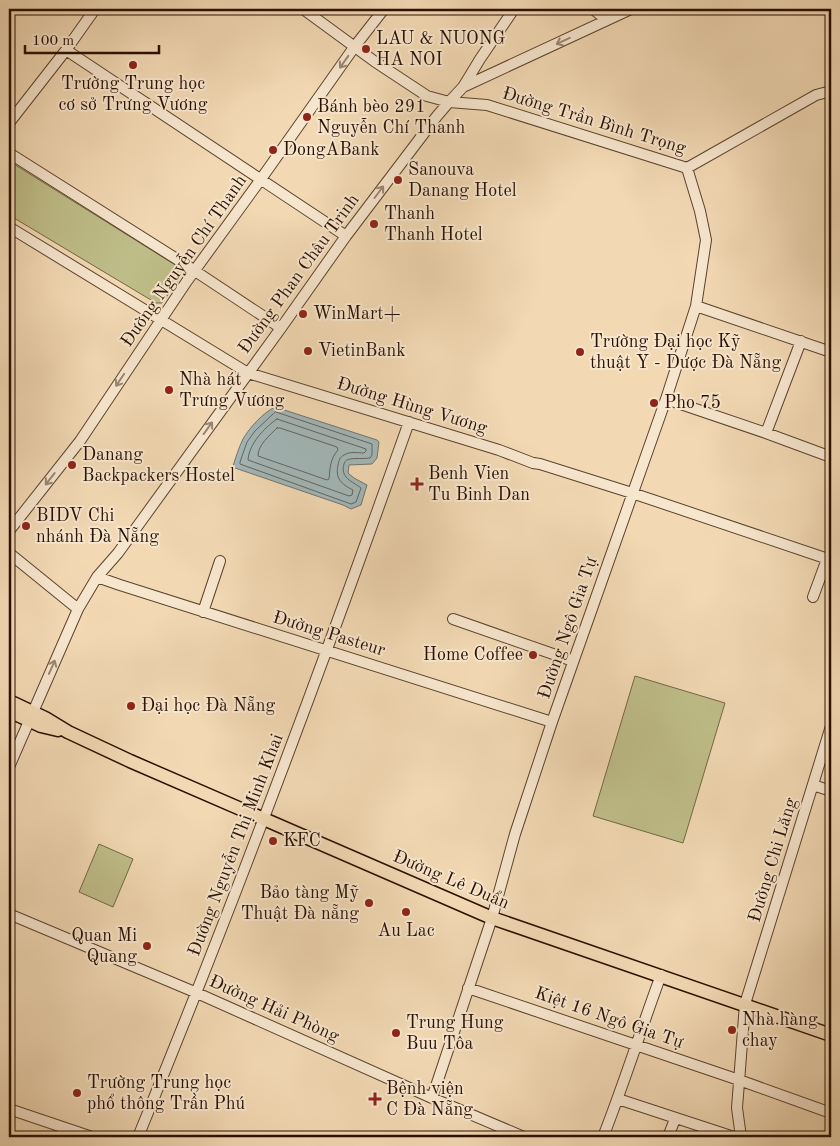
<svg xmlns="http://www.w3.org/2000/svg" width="840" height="1146" font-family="'Old Standard TT',serif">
<rect width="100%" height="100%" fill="#f2d9b4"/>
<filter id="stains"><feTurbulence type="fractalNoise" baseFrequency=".004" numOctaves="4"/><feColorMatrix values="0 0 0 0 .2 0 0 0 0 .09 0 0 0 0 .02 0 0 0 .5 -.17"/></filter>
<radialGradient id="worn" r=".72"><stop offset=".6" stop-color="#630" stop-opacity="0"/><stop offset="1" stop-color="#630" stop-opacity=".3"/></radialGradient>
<path fill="#bfbe89" stroke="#746744" d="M9 161 185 271 162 303H156L9 215Z
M635 676 725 703 683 843 593 816Z
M99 844 133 859 113 907 79 892Z"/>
<path fill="#a2b7b9" stroke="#72746f" d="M275 407 377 440 379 442 377 458 372 464 349 465 348 473 354 478 367 485 361 505 351 509 343 505 235 468 233 466C236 457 239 447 243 439 250 427 263 413 275 407Z"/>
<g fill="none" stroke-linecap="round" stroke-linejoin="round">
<path stroke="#66645c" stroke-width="1" d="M276 412 372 444V455L370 458C363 459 356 458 350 459 346 460 345 461 344 464 340 478 352 481 361 488L356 502 351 504 240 464V462L247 442 255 431 273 414Z
M277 419 366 449V451L364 453C358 453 350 451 344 455 340 457 339 460 338 465 335 478 341 484 353 490L352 495 349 496 248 460C249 444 264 428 277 419Z
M277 428H280L337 447 338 450C330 459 330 468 329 479L327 480 258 456C258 445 269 436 277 428Z"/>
<defs>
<path id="minor" d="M303 9 374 61 427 96 449 102 487 105 687 168 816 95 831 91
M593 9 607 20
M66 50 346 236
M463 87 631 9
M9 123 66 50 95 9
M9 153 183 263 281 328
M9 227 248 373 499 450 533 463 540 464 632 493 831 560
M696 306 831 352
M666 399 766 433 831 457
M766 433 801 341
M9 531 80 441 187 281 261 179 355 46 384 9
M9 553 78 609
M97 577 120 585 552 722
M813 597 827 559
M203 612 220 561
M453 619 573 661
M9 767 78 609 97 577 118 553 281 328 346 236 437 116 449 102 463 87 480 59 514 9
M813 785 831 791
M9 914 197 993 432 1098 524 1137
M468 988 739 1080 831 1113
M432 1098 492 918 515 834 552 722 666 399 696 306 706 240 700 211 687 168
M618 1099 734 1137
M9 1109 92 1137
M138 1137C235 901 324 662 409 422
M603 1137C624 1084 641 1029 661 975
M668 1137 675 1119
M741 1137 737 1108 745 1004 831 726"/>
<path id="major" d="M9 701 45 718 68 732 130 761 492 918 831 1035
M9 711 41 726 58 730"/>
</defs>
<use href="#minor" stroke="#5c422d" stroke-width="12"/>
<use href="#major" stroke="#2a1000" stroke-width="15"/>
<use href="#minor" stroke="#f7e6ce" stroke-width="10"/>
<use href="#major" stroke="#f2d9b4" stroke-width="12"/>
</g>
<defs><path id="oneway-shaft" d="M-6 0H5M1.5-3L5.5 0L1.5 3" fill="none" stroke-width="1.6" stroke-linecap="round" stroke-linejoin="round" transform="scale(1.25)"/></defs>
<g stroke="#9b8671">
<use href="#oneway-shaft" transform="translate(563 41) rotate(155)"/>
<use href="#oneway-shaft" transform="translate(344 62) rotate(125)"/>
<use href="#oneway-shaft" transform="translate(379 192) rotate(-53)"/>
<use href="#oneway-shaft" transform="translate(120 380) rotate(124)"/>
<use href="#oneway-shaft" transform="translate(208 428) rotate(-54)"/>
<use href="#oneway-shaft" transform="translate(50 479) rotate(128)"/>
<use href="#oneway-shaft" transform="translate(52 667) rotate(-66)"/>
</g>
<g fill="#8f2418" stroke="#f7e6ce" stroke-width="2">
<circle cx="366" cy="49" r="5"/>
<circle cx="133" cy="65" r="5"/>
<circle cx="307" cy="117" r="5"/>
<circle cx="273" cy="150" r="5"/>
<circle cx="398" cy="180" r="5"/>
<circle cx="374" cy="224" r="5"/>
<circle cx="303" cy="314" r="5"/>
<circle cx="308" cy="351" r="5"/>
<circle cx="580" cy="352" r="5"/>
<circle cx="169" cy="390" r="5"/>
<circle cx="654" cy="403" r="5"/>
<circle cx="72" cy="465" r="5"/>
<path d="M414.5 476.5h5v5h5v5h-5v5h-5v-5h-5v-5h5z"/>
<circle cx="26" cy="526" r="5"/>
<circle cx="533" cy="655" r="5"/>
<circle cx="131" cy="706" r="5"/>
<circle cx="273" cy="841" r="5"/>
<circle cx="369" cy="903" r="5"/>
<circle cx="406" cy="912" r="5"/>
<circle cx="147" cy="946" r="5"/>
<circle cx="732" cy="1030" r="5"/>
<circle cx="396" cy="1033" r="5"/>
<circle cx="77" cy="1093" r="5"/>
<path d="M372.5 1091.5h5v5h5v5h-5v5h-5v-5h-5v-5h5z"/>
</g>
<g text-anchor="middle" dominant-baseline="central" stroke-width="4" stroke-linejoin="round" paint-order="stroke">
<g font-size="18" fill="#2a1000" stroke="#f7e6ce" text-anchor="start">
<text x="376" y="39">LAU &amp; NUONG<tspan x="376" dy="21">HA NOI</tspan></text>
<text x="133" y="84" text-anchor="middle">Trường Trung học<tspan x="133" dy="21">cơ sở Trưng Vương</tspan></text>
<text x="317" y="107">Bánh bèo 291<tspan x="317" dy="21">Nguyễn Chí Thanh</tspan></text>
<text x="283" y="150">DongABank</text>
<text x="408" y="170">Sanouva<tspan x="408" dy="21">Danang Hotel</tspan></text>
<text x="384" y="214">Thanh<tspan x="384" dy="21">Thanh Hotel</tspan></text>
<text x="313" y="314">WinMart+</text>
<text x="590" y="342">Trường Đại học Kỹ<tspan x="590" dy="21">thuật Y - Dược Đà Nẵng</tspan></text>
<text x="318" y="351">VietinBank</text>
<text x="179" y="380">Nhà hát<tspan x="179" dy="21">Trưng Vương</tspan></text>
<text x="664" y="403">Pho 75</text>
<text x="82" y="455">Danang<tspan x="82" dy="21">Backpackers Hostel</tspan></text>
<text x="428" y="474">Benh Vien<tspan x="428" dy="21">Tu Binh Dan</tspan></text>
<text x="36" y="516">BIDV Chi<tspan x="36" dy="21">nhánh Đà Nẵng</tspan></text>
<text x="523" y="655" text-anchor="end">Home Coffee</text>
<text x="141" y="706">Đại học Đà Nẵng</text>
<text x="283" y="841">KFC</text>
<text x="359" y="893" text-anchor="end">Bảo tàng Mỹ<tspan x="359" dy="21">Thuật Đà nẵng</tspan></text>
<text x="406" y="931" text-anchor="middle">Au Lac</text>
<text x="137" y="936" text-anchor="end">Quan Mi<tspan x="137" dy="21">Quang</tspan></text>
<text x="742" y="1020">Nhà hàng<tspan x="742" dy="21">chay</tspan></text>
<text x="406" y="1023">Trung Hung<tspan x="406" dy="21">Buu Tôa</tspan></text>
<text x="87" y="1083">Trường Trung học<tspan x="87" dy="21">phổ thông Trần Phú</tspan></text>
<text x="386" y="1089">Bệnh viện<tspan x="386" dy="21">C Đà Nẵng</tspan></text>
</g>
<g font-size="18" fill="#2a1000" stroke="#f7e6ce">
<text transform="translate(594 121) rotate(17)">Đường Trần Bình Trọng</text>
<text transform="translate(184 261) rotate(-55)">Đường Nguyễn Chí Thanh</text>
<text transform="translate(299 274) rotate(-54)">Đường Phan Châu Trinh</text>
<text transform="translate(412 406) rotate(17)">Đường Hùng Vương</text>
<text transform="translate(568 628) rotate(-71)">Đường Ngô Gia Tự</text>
<text transform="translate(329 634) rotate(17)">Đường Pasteur</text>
<text transform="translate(236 845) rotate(-69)">Đường Nguyễn Thị Minh Khai</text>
<text transform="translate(773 860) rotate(-73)">Đường Chi Lăng</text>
<text transform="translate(451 880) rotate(23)">Đường Lê Duẩn</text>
<text transform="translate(274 1009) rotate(24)">Đường Hải Phòng</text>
<text transform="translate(609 1018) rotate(19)">Kiệt 16 Ngô Gia Tự</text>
</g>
</g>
<rect width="840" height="1146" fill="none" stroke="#f2d9b4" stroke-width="30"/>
<rect x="10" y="10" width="820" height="1126" fill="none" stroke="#2a1000" stroke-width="2.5"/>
<rect x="15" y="15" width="810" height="1116" fill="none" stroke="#2a1000"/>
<path d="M25 45v8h134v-8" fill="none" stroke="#2a1000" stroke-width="2.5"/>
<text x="32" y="45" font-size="15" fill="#2a1000" stroke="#f7e6ce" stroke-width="4" paint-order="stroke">100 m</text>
<rect width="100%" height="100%" filter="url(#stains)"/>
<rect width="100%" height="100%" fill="url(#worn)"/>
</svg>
